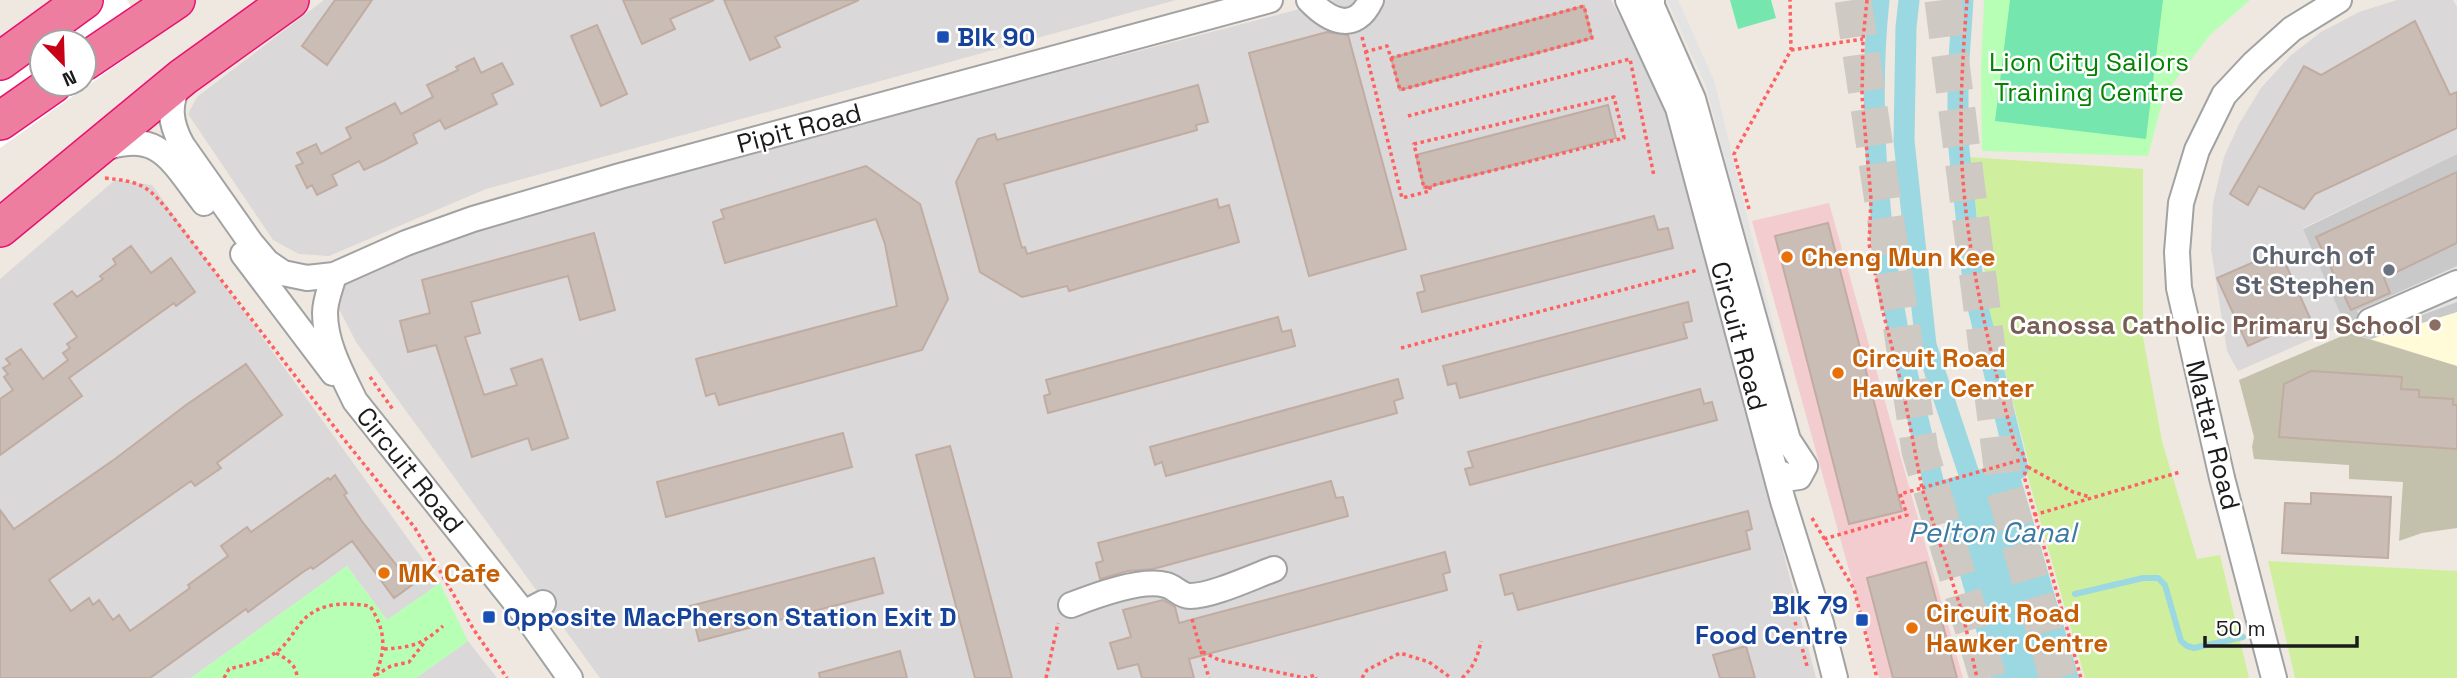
<svg xmlns="http://www.w3.org/2000/svg" width="2457" height="678" font-family="'Space Grotesk',sans-serif">
<rect width="100%" height="100%" fill="#eee8e0"/>
<path fill="#dad8d8" d="M324 0H1176L486 189 329 256 299 254 273 240 188 114 197 97Z
M1334 0H1611L1653 81 1676 140 1816 678H600L356 342 339 309 342 294 349 276 477 224Z
M2397 0H2453L2457 7V154L2303 228 2346 324 2238 371 2227 351 2211 249 2213 203 2224 157 2239 124 2261 88 2290 56 2321 32 2359 12Z
M115 180 152 185 440 583 387 620 347 566 191 678H0V279Z
M468 641 497 678H416Z"/>
<path fill="#f2cccf" d="M1829 203 1963 678H1879L1752 221Z"/>
<path fill="#fffbd8" d="M2457 312V366L2371 339Z"/>
<path fill="#c9c9c9" d="M2457 154V312L2371 339 2349 333 2303 229Z"/>
<path fill="#c3c1ab" d="M2349 333 2457 366V528L2422 533 2399 541 2403 482 2349 479V465L2254 459 2252 447 2254 437 2239 380Z"/>
<path fill="#cfef9f" d="M1969 157 2143 169V337L2162 441 2197 559 2220 555 2249 678H2085L2027 474 2030 468 1990 313Z
M2268 561 2457 571V678H2295Z"/>
<path fill="#b8ffb6" d="M1984 0H2250L2210 35 2164 95 2148 156 1982 151 1981 67Z
M347 566 387 620 440 583 468 641 416 678H191Z"/>
<path fill="#75e6ae" d="M1730 0H1771L1776 18 1738 29Z
M2010 0H2163L2146 139 1995 121Z"/>
<path fill="#e3e3e3" d="M1667 0H1678L1714 80 1802 443 1798 445 1706 86Z
M2457 266V302L2369 335 2357 311Z"/>
<path fill="#9bd8e1" d="M2018 469 2071 651 2079 678H1990L1936 493Z"/>
<path fill="#fff" fill-rule="evenodd" d="M58 0H127L152 40 0 148V43ZM42 42H84V84H42Z"/>
<g fill="none" stroke-linecap="round" stroke-linejoin="round">
<path stroke="#9bd8e1" stroke-width="6" d="M2075 594 2143 578H2158L2165 585 2181 641 2187 646 2194 648 2243 637"/>
<path stroke="#9bd8e1" stroke-width="21" d="M1879 0C1867 113 1879 243 1903 354 1913 401 1925 447 1936 493L2018 469 1974 291 1958 140V74L1963 0
M1909 0 1906 27 1904 141 1926 345 1976 495"/>
</g>
<path fill="#cabdb6" stroke="#c1aca1" stroke-width="2" d="M335 0H372L327 65 302 46Z
M623 0H714L670 19 675 29 642 44Z
M724 0H859L775 37 780 47 750 60Z
M1584 6 1592 38 1400 90 1391 58Z
M2415 21 2450 95 2457 92V128L2315 194 2304 209 2259 186 2248 205 2230 194 2304 66 2321 75Z
M597 25 627 94 601 106 571 36Z
M1327 32 1348 35 1406 249 1309 276 1249 53Z
M474 58 481 73 502 63 513 84 492 94 497 104 445 129 440 120 413 134 417 143 385 160 364 170 359 161 332 175 337 185 317 195 312 185 307 188 296 166 303 163 297 153 316 144 321 154 351 138 346 128 395 103 401 114 433 97 427 85 458 70 456 67Z
M1198 85 1208 122 1196 125 1197 130 1004 184 1022 248 1025 247 1027 254 1217 199 1219 208 1229 205 1239 242 1069 291 1067 286 1022 297 980 272 956 182 978 139 995 134 997 140Z
M1608 105 1616 138 1424 188 1416 155Z
M866 166 920 204 948 299 922 350 719 405 715 393 706 396 696 359 897 306 885 244 876 219 725 263 713 222 724 218 721 210Z
M2457 172V243L2384 278 2390 293 2351 310 2316 237Z
M1654 216 1658 230 1668 228 1673 248 1422 312 1417 293 1425 291 1421 276Z
M1828 223 1902 511 1849 524 1775 236Z
M594 233 615 310 580 320 568 276 471 302 480 333 465 337 484 395 517 385 511 369 542 359 568 438 532 450 528 438 472 457 436 345 408 352 400 321 430 313 422 280Z
M131 246 151 273 171 258 195 292 176 306 174 303 69 378 82 396 0 455V399L13 390 4 377 8 374 3 368 10 364 6 359 21 349 43 379 68 360 63 353 70 348 67 344 77 337 54 304 72 291 77 297 103 279 100 276 116 264 113 259Z
M2281 254 2310 318 2248 346 2217 278 2270 255 2265 262Z
M1688 302 1692 321 1683 323 1687 338 1460 398 1456 383 1448 385 1443 366Z
M1278 317 1282 332 1291 330 1295 346 1048 413 1044 396 1050 394 1046 380Z
M246 364 282 415 217 463 221 468 195 486 191 481 49 580 71 611 89 598 93 605 99 600 113 620 119 615 130 631 190 588 188 585 228 556 221 546 247 527 251 532 328 478 330 480 335 475 347 493 344 495 361 520 412 585 394 598 352 541 313 569 311 567 303 572 248 612 246 609 150 678H0V510L14 529 115 459 186 405Z
M2311 371 2402 377 2401 389 2419 390V397L2453 399V405H2457V449L2279 437 2284 384Z
M1398 379 1403 398 1394 401 1397 413 1166 476 1162 462 1155 465 1150 447Z
M1700 389 1704 404 1712 402 1717 420 1470 485 1465 469 1473 467 1468 452Z
M843 433 852 467 666 517 657 482Z
M950 446 979 553 1012 678H975L916 455Z
M1331 481 1336 498 1343 497 1348 516 1153 569 1128 571 1100 579 1096 563 1103 561 1098 543Z
M2311 493 2391 497 2388 558 2282 553 2285 503 2311 504Z
M1748 511 1752 529 1746 531 1750 549 1518 610 1513 593 1505 595 1500 575Z
M1445 552 1450 572 1443 574 1447 590 1189 659 1194 678H1142L1138 664 1118 669 1110 643 1131 637 1123 610 1163 600 1175 607 1179 623Z
M874 558 883 593 699 641 690 606Z
M1926 562 1957 678H1893L1867 578Z
M1746 646 1755 678H1720L1713 655Z
M900 651 907 678H820L819 673Z"/>
<g fill="none" stroke-linecap="round" stroke-linejoin="round">
<path stroke="#cec9c2" stroke-width="37" stroke-dasharray="37 18" stroke-linecap="butt" d="M1853 0 1920 451 1988 678
M1943 0 2005 491 2058 678"/>
<defs>
<path id="minor" d="M1309 0C1329 21 1355 34 1371 0
M1628 0 1678 108 1783 501 1821 623 1835 678
M1652 0V6L1693 99 1788 440 1805 466 1799 477 1792 478 1775 471
M181 81C167 103 170 123 182 145L251 243 267 262 283 273 307 278 334 275 406 243 473 219 620 176 1270 0
M100 150C159 127 172 162 204 203
M243 254 333 373
M334 275C331 287 325 300 325 313 325 344 342 374 355 401L524 613 570 678
M2370 321 2457 283
M1071 605C1094 596 1142 578 1166 585 1175 587 1180 596 1190 596 1212 596 1252 577 1274 569
M524 613 543 603
M2274 678 2222 478 2179 288 2177 252 2181 203 2197 150 2224 95 2253 64 2292 29 2339 0"/>
<path id="highway" d="M0 61 84 0
M84 62 176 0
M0 121 53 84
M0 228 183 77 290 0"/>
</defs>
<use href="#minor" stroke="#a2a2a2" stroke-width="28"/>
<use href="#highway" stroke="#e61371" stroke-width="40"/>
<path stroke="#ff6060" stroke-width="3.5" stroke-dasharray="3.5 3.5" stroke-linecap="butt" d="M1867 0 1863 39 1862 96 1871 199 1869 244 1884 316 1903 390 1922 488 1963 615 1977 678
M1967 0C1962 64 1958 129 1964 192 1972 280 1993 364 2016 449L2022 451 2027 467 2024 476 2081 678
M1362 37 1402 198 1430 191V186L1624 138 1614 97 1414 144 1424 188 1430 186
M1791 50 1863 39
M1365 52 1387 46 1391 58 1584 6 1592 38 1400 90 1391 58
M1408 116 1630 59 1654 176
M105 178C138 182 145 183 166 208L339 433 415 528 474 630 507 678
M1749 209 1734 154 1791 50 1790 0
M1401 348 1698 270
M370 377 394 411
M2028 467 2073 492 2090 497
M2034 515 2180 472
M1812 518 1854 589 1877 678
M1824 539 1907 515 1900 494 1922 488
M1192 619 1201 651 1219 660 1306 678 1315 675 1316 678
M1795 622 1807 666
M384 649C413 647 421 645 443 626
M1201 651 1209 678
M276 653C287 659 297 665 297 678
M376 675 391 666 409 662 424 643
M224 678 229 669C244 665 262 662 275 653 286 646 292 634 300 624 317 602 344 602 370 606 382 625 386 640 380 662 378 669 377 673 372 678
M1046 678 1058 623
M1362 678 1367 670 1400 653 1429 662 1451 678
M1462 678C1474 667 1478 656 1481 641"/>
<use href="#minor" stroke="#fff" stroke-width="24"/>
<use href="#highway" stroke="#ee7e9f" stroke-width="37"/>
<path stroke="#ff6060" stroke-width="3.5" stroke-dasharray="3.5 3.5" stroke-linecap="butt" d="M1922 488 2024 459"/>
</g>
<g fill="#1a4fb4" stroke="#fff" stroke-width="2.5">
<rect x="936" y="30" width="14" height="14" rx="3.5"/>
<rect x="482" y="610" width="14" height="14" rx="3.5"/>
<rect x="1855" y="613" width="14" height="14" rx="3.5"/>
</g>
<g fill="#e8710a" stroke="#fff" stroke-width="2.5">
<circle cx="1787" cy="257" r="7"/>
<circle cx="1838" cy="373" r="7"/>
<circle cx="384" cy="573" r="7"/>
<circle cx="1912" cy="628" r="7"/>
</g>
<circle fill="#6b7280" stroke="#fff" stroke-width="2.5" cx="2389" cy="270" r="7"/>
<circle fill="#8d6e63" stroke="#fff" stroke-width="2.5" cx="2435" cy="325" r="7"/>
<g text-anchor="middle" dominant-baseline="central" stroke-width="5" stroke-linejoin="round" paint-order="stroke">
<g font-size="26" font-weight="bold" fill="#164399" stroke="#fff" text-anchor="start">
<text x="957" y="37">Blk 90</text>
<text x="1848" y="605" text-anchor="end">Blk 79<tspan x="1848" dy="30">Food Centre</tspan></text>
<text x="503" y="617">Opposite MacPherson Station Exit D</text>
</g>
<g font-size="26" fill="#048201" stroke="#fff">
<text x="2089" y="62">Lion City Sailors<tspan x="2089" dy="30">Training Centre</tspan></text>
</g>
<g font-size="26" fill="#1b1b1b" stroke="#fff">
<text transform="translate(799 128) rotate(-15)">Pipit Road</text>
<text transform="translate(1739 336) rotate(75)">Circuit Road</text>
<text transform="translate(2213 435) rotate(76)">Mattar Road</text>
<text transform="translate(410 470) rotate(51)">Circuit Road</text>
</g>
<g font-size="26" font-weight="bold" fill="#5b616d" stroke="#fff" text-anchor="end">
<text x="2375" y="255">Church of<tspan x="2375" dy="30">St Stephen</tspan></text>
</g>
<g font-size="26" font-weight="bold" fill="#c56008" stroke="#fff" text-anchor="start">
<text x="1801" y="257">Cheng Mun Kee</text>
<text x="1852" y="358">Circuit Road<tspan x="1852" dy="30">Hawker Center</tspan></text>
<text x="398" y="573">MK Cafe</text>
<text x="1926" y="613">Circuit Road<tspan x="1926" dy="30">Hawker Centre</tspan></text>
</g>
<g font-size="26" font-weight="bold" fill="#785e54" stroke="#fff" text-anchor="end">
<text x="2421" y="325">Canossa Catholic Primary School</text>
</g>
<g font-size="28" font-style="italic" fill="#3b7aa3" stroke="#fff">
<text x="1992" y="532">Pelton Canal</text>
</g>
</g>
<g transform="translate(63 63) rotate(157)"><circle r="33" fill="#ffffff" stroke="#a4a4a4" stroke-width="2"/>
<path d="M0-5L12 26L0 18L-12 26Z" fill="#c70015"/>
<text y="-10" font-size="19" font-weight="bold" text-anchor="middle" fill="#1b1b1b">N</text>
</g>
<path d="M2205 636v10h152v-10" fill="none" stroke="#1b1b1b" stroke-width="3.5"/>
<text x="2216" y="636" font-size="21" fill="#1b1b1b" stroke="#ffffff" stroke-width="5" paint-order="stroke">50 m</text>
</svg>
